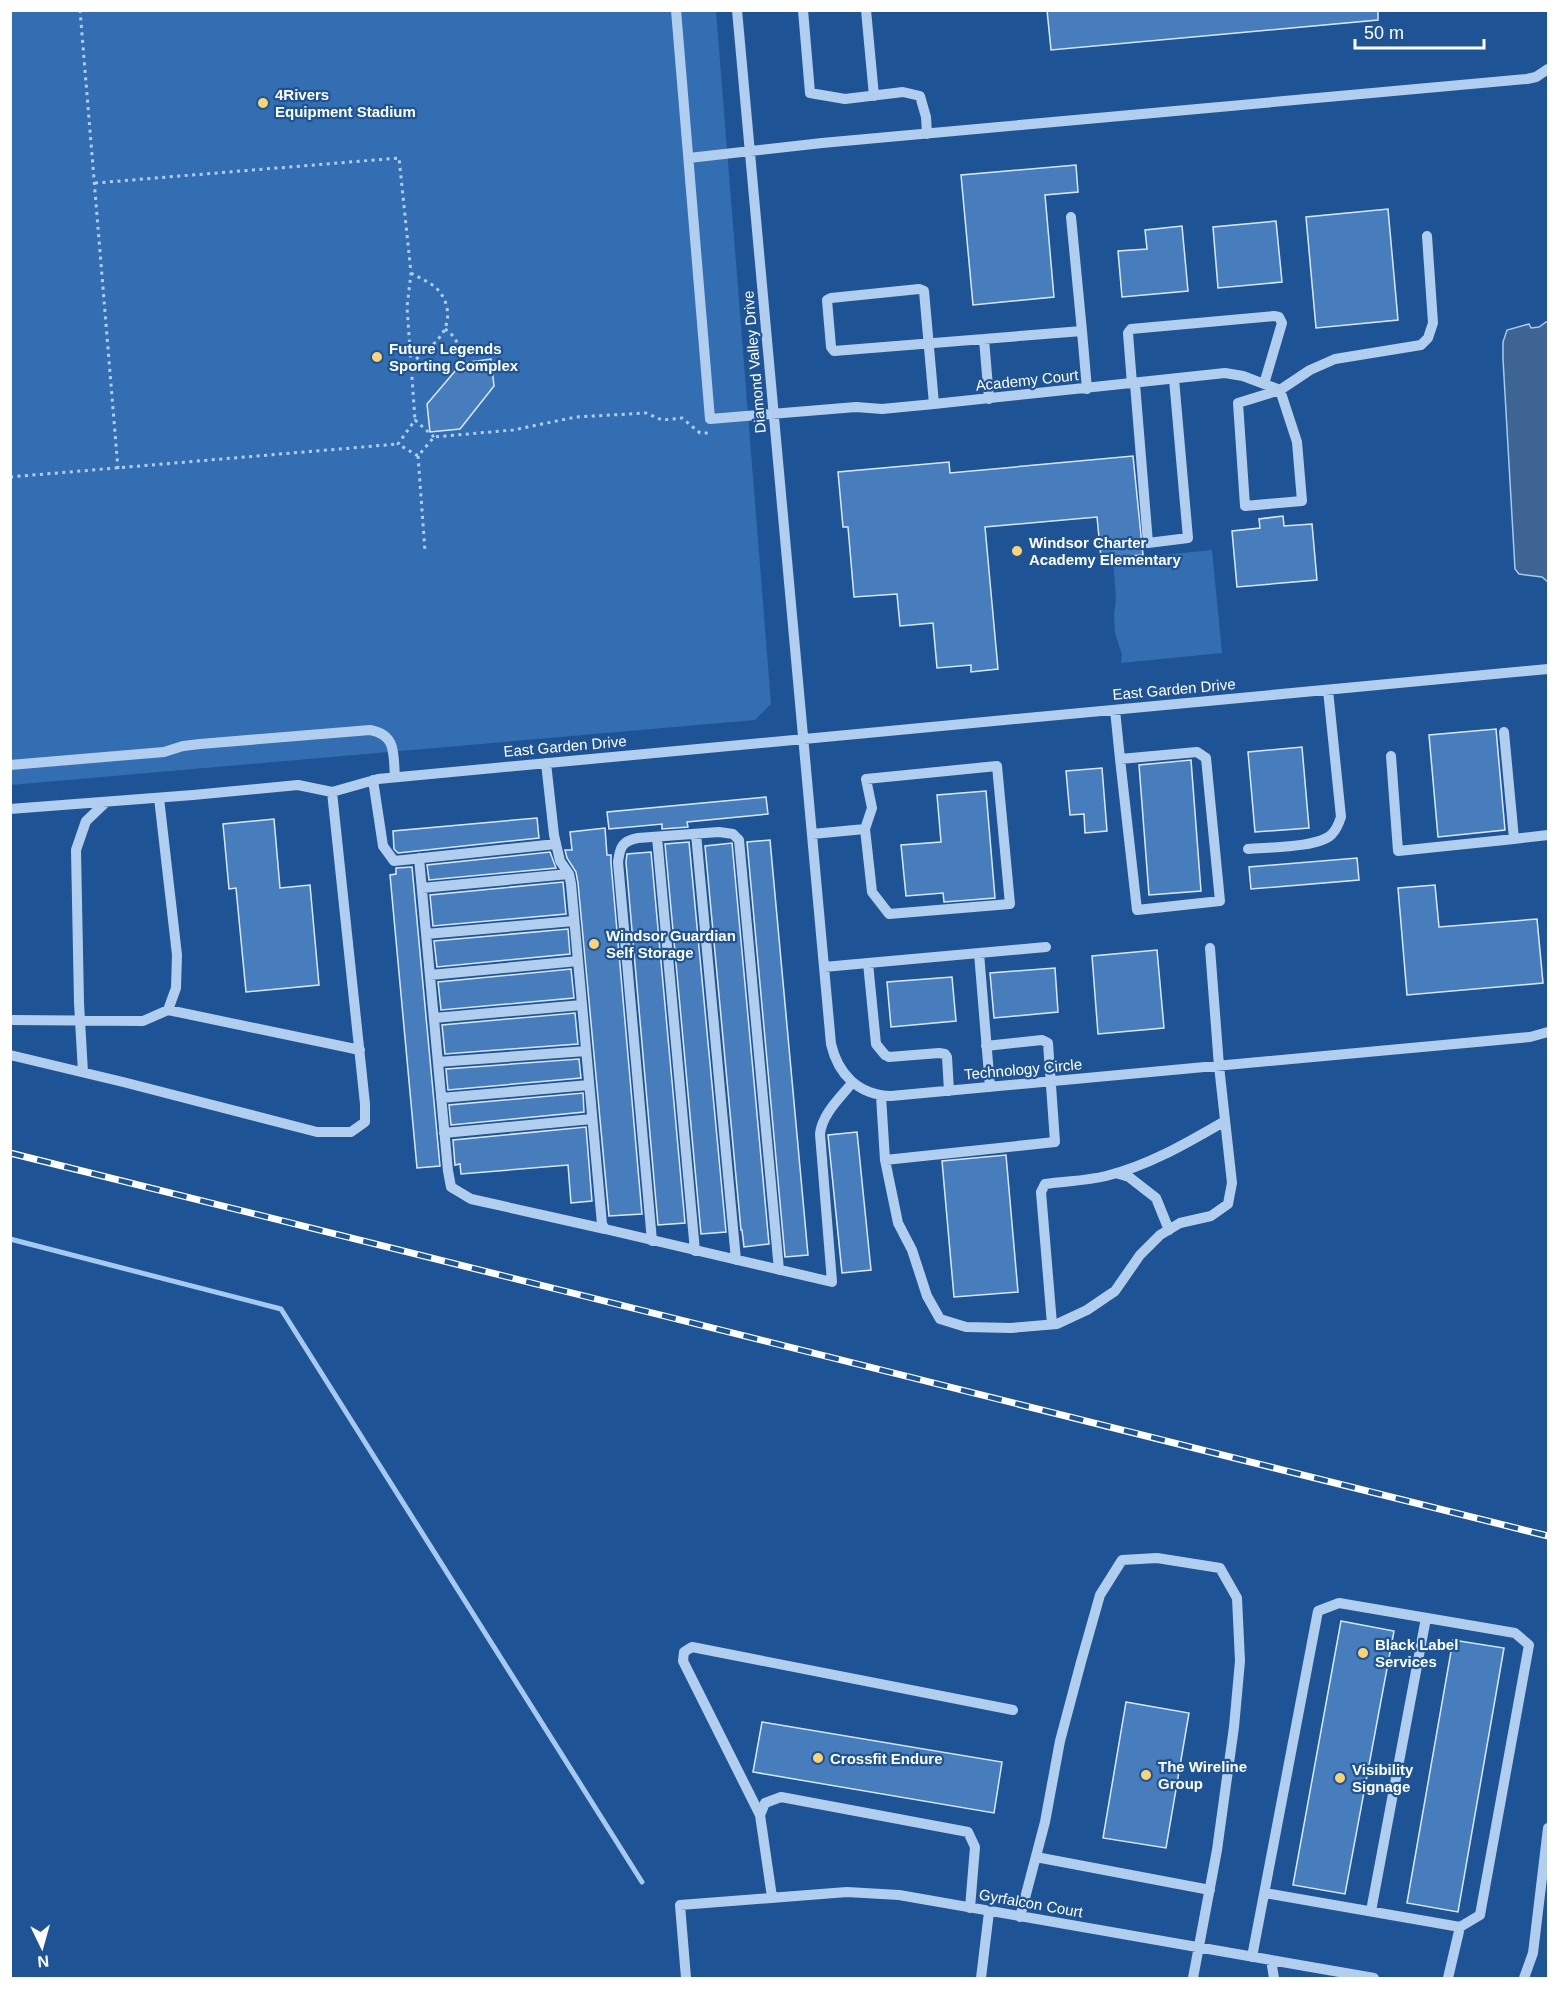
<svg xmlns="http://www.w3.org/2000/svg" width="1559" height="1989" font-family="Arial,sans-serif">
<rect width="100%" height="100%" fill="#1e5496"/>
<path fill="#336eb3" d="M11 11H716L771 704 755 720 11 785Z
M1212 550 1222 653 1121 663 1122 655 1115 633 1114 614 1116 598 1113 560Z"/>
<path fill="#3e6493" stroke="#a6c9f0" stroke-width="1.5" d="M1546 322H1548V582L1542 577 1519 574 1515 569 1503 359V342L1507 330 1529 324 1531 328 1539 327Z"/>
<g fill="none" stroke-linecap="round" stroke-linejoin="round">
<path stroke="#a6c9f0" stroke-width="5" d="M10 1239 281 1309 642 1882"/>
</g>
<path fill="#477dbc" stroke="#d9e8fa" stroke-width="1.5" d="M1047 10H1378V20L1051 50Z
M1076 165 1078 192 1045 195 1054 297 973 305 961 175Z
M1388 209 1398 320 1316 328 1306 217Z
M1276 221 1282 282 1218 288 1213 227Z
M1182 226 1188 291 1122 297 1118 251 1147 249 1145 230Z
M491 359 494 386 460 429 430 432 427 404 462 363Z
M1133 456 1143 555 1101 558 1097 517 985 527 998 669 971 672V665L937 668 933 623 900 626 897 594 854 597 848 527H843L838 472 949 462 950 473Z
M1283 516 1284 526 1312 524 1317 580 1237 587 1232 531 1260 528 1259 519Z
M1496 729 1505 830 1438 837 1429 735Z
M1302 747 1309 828 1255 832 1248 752Z
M1191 760 1201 891 1149 895 1139 765Z
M1102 768 1107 831 1085 833 1084 814 1070 815 1066 771Z
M986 791 995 898 944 902 943 893 906 896 901 845 941 842 937 795Z
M766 797 768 814 687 822 688 827 662 829V824L609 829 607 812Z
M537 818 539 838 398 853 394 849 393 831Z
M274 819 280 888 310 885 319 985 246 992 236 888 229 889 223 824Z
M605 828 607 855H611V863L642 1214 609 1216 578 883 576 872 567 858 565 850H572L570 832Z
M770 840 808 1255 785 1257 747 842Z
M689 842 726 1232 701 1234 665 844Z
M732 843 769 1244 744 1247 742 1230H741L705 846Z
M550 852 556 868 429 880 427 865Z
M651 852 685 1223 658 1225 626 862 627 854Z
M1357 858 1359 880 1251 889 1249 867Z
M412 867 440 1166 417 1168 390 875 396 874V868Z
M563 882 566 914 433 926 430 895Z
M1435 885 1439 927 1537 919 1543 983 1407 995 1398 888Z
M568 929 570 954 437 967 434 941Z
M1157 950 1164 1028 1098 1034 1092 956Z
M1055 968 1058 1012 994 1018 990 973Z
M571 969 574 998 441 1010 438 982Z
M952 977 956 1021 891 1027 887 982Z
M575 1013 578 1044 445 1054 442 1025Z
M579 1059 581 1078 448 1090 446 1069Z
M583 1093 584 1112 451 1125 449 1105Z
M586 1127 592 1201 571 1203 568 1165 461 1174 460 1164 455 1165 453 1140Z
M857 1132 871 1270 842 1273 828 1135Z
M1006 1155 1018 1292 954 1297 942 1161Z
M1341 1621 1394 1631 1345 1894 1293 1885Z
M1453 1640 1504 1648 1458 1912 1407 1903Z
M1126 1702 1189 1713 1166 1848 1103 1838Z
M762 1722 1002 1762 994 1813 753 1772Z"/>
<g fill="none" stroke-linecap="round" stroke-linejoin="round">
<path stroke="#b2ceef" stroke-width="3" stroke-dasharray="3 4.5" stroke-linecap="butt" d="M80 10 118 469
M95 183 399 158 411 273 407 307 415 420
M411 273C419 278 428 281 435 287 450 300 452 323 439 338 433 346 420 355 412 363
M445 329C458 338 460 348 462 363
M434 437 415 420 398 444 418 456 434 437 513 430 576 417 646 413 662 420 682 418 700 433H708
M418 456 425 551
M10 477 398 444"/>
<path stroke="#b2ceef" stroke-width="10" d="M676 10 710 419 856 407 882 409 934 404 1225 373 1243 376 1280 390
M737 10 831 1044C838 1074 858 1095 891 1096L1530 1037 1548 1032
M803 10 810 93 845 99 903 92 920 96 926 117 927 134
M866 10 874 96
M689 158 822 143 1527 79 1536 77 1548 69
M1071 217 1082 331
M984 339 989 399
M1132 384 1128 333 1131 329 1274 316 1279 317 1282 323 1264 384
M1135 384 1148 543 1188 538 1174 379
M1280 390 1297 442 1302 501 1245 506 1238 403 1280 390 1310 370 1335 359 1421 345 1428 338 1433 323 1427 236
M934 404 924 291 919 289 831 298 827 300 831 347 834 351 1082 331 1087 389
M1115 710 1120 759 1197 752 1206 758 1220 901 1137 910 1120 759
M1504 732 1514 839 1548 835
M1391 756 1398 851 1514 839
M546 763 554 835 560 861 569 874 571 884 602 1224 605 1229 832 1282 820 1134C822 1114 840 1098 852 1083
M10 765 164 752 183 746 200 744 370 730C397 735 393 754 395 777
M373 780 383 846 394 861 556 844
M10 809 193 795 298 785 332 792 378 779 1548 669
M696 834 736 1260
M812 834 865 829 872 808 866 779 997 766 1010 904 889 914 872 892 865 829
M657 837 695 1251
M1248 849C1268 847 1319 848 1332 834 1337 829 1339 823 1341 817L1328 690
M419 858 448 1171 451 1187 471 1199 605 1229
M422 888 569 874
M426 934 574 921
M979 953 990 1087
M868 963 1046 947
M824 967 868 963 876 1044 885 1055 889 1057 939 1053 945 1054 947 1057 949 1091
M430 975 578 961
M168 1010 360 1050
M434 1018 582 1005
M10 1020 143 1021 168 1010 176 988 177 955 159 798
M10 1055 123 1082 317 1132H351L365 1122V1104L332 792
M438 1062 586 1051
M83 1072 79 1003 76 850 86 821 106 802
M881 1096 885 1160 1055 1142 1048 1043 1042 1040 986 1046
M441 1098 589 1085
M444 1133 592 1119
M885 1160 898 1223 912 1250 927 1296 940 1319 966 1327 1011 1328 1057 1324 1087 1310 1115 1291 1140 1255 1160 1235 1180 1223 1211 1216 1228 1204 1232 1183 1219 1066 1210 948
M1116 1173 1129 1177 1156 1198 1169 1230
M652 1241 618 862C620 847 622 841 638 838L719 832 733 834 739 840 779 1270
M1052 1324 1041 1192 1045 1184C1065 1181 1086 1181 1106 1176 1148 1166 1187 1143 1225 1121
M760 1815 683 1661 684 1652 692 1647 1013 1710
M1036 1857 1210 1890
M1265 1893 1460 1927
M772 1897 760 1815 765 1803 781 1797 968 1832 975 1847 970 1908
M1371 1911 1426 1618
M1020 1917 1045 1822 1060 1741 1081 1662 1100 1595 1122 1560 1157 1558 1220 1568 1237 1598 1240 1661 1234 1727 1217 1850 1193 1978
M1252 1957 1318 1611 1339 1603 1515 1633 1529 1645 1480 1915 1460 1927 1448 1978
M1271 1960 1274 1978
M686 1978 680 1905 847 1892 899 1895 1374 1978
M981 1978 989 1912
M1524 1978 1533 1953 1548 1828"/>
<defs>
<path id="rail" d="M10 1153 1548 1536"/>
</defs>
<use href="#rail" stroke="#fff" stroke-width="7"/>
<use href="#rail" stroke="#1e5496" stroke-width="4.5" stroke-dasharray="14" stroke-linecap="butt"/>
</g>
<g fill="#fdd372" stroke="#1e5496" stroke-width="2">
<circle cx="263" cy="103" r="6"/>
<circle cx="377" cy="357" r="6"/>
<circle cx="1017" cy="551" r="6"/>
<circle cx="594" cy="944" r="6"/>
<circle cx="1363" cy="1653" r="6"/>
<circle cx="818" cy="1758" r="6"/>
<circle cx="1146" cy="1775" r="6"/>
<circle cx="1340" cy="1778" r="6"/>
</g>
<g text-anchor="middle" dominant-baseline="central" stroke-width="4.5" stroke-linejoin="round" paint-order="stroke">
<g font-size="15" font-weight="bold" fill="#fff" stroke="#1e5496" text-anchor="start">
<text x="275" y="94">4Rivers<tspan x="275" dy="17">Equipment Stadium</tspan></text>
<text x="389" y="348">Future Legends<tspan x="389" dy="17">Sporting Complex</tspan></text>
<text x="1029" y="542">Windsor Charter<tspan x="1029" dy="17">Academy Elementary</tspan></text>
<text x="606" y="935">Windsor Guardian<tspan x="606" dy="17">Self Storage</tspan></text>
<text x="1375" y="1644">Black Label<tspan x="1375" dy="17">Services</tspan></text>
<text x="830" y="1758">Crossfit Endure</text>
<text x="1158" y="1766">The Wireline<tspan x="1158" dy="17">Group</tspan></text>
<text x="1352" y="1769">Visibility<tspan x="1352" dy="17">Signage</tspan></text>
</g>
<g font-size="15" fill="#fff" stroke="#1e5496">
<text transform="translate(754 362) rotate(-95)">Diamond Valley Drive</text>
<text transform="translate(1027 380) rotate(-6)">Academy Court</text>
<text transform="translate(1174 689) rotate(-5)">East Garden Drive</text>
<text transform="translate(565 746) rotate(-5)">East Garden Drive</text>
<text transform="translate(1023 1069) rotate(-5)">Technology Circle</text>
<text transform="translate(1031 1903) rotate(10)">Gyrfalcon Court</text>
</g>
</g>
<rect width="1559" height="1989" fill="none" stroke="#ffffff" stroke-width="24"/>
<g transform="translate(42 1947) rotate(175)" stroke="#1e5496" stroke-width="4.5" paint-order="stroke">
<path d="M0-4.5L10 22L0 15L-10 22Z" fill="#ffffff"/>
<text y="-9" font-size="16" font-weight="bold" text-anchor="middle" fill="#ffffff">N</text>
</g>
<path d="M1355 39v9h129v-9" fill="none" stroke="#ffffff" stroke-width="3"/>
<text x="1364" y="39" font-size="18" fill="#ffffff" stroke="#1e5496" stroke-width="4.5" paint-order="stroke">50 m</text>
</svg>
